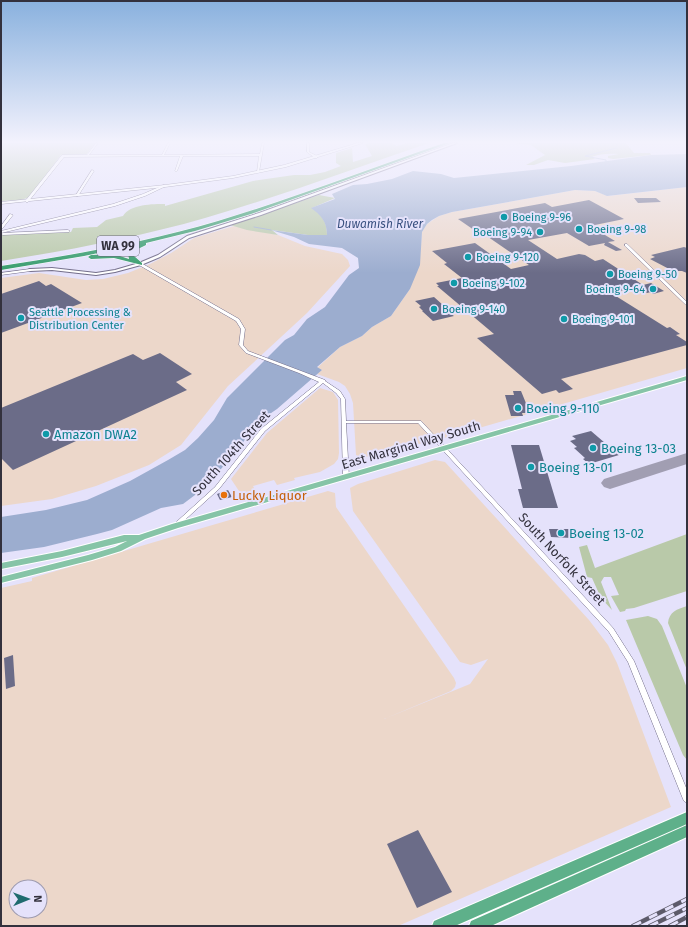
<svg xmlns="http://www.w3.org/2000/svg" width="688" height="927" font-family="'Fira Sans',sans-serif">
<rect width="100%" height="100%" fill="#e5e2fb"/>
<path fill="#ecd7ca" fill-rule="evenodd" d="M687 187V368L448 437 361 458 356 455 353 403 350 394 345 386 339 382 317 374 322 370 317 368 340 347 362 336 372 327 391 316 410 289 421 245 422 232 427 224 439 216 452 212 575 190 595 191 608 196Z
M234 226 278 235 305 246 342 254 348 260 350 266 307 313 228 386 181 445 149 465 96 486 52 499 1 506V278L39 273 86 280 103 279 128 273 150 264 171 253 194 238Z
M320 388 333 392 338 400 339 453 338 459 334 464 320 472 294 478 295 480 277 485 274 480 253 486 255 490 241 494 231 479 267 433Z
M435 460 445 462 589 620 608 645 617 663 671 807 398 926H1V588L32 581V578L328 491 335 493 336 507 454 678 456 683 455 687 451 691 384 719 470 684 488 659 471 665 460 662 353 511 350 488 358 484ZM16 887H40V911H16Z"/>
<path fill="#b9c9a9" d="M1 143H95L87 154 61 155 30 197 21 200 1 201Z
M369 143H392L397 146 407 143H429C355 168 281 196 205 218 139 237 70 250 1 261V235L71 232 73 228 97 227 106 220 123 216C130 204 153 204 165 204V206L253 181 294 175H310L325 172 341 166 336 163V153L352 148 353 162 372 156 365 144Z
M513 143H626L634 153H650L651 155 613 159 608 158V156L619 154C613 153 596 154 592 157L595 159 565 163 548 160 534 165H526L545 155 531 145Z
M319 195 335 198 312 208C322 215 327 222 327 235H308L272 230 278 235 247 230 230 225Z
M687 534V591L634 608 626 609 625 611 620 612 611 596 619 595 611 577H604L601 582 612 610 601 598 592 578 587 577 579 547 587 545 595 568Z
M687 606V670L668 623C669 612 677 609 687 606Z
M648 616 657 619 662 626 687 688V760L683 755 626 620Z"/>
<path fill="#9cadcf" d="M687 154V187L607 196 595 191 575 190 452 212 439 216 432 220 427 224 422 232 420 265 410 289 391 316 372 327 362 336 340 347 317 367 322 370 277 409 255 424 249 435 207 486 183 504 161 508 112 530 97 534 44 547 1 553V517L46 510 87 500 130 481 168 460 185 450 198 438 214 420 227 398 285 340 294 335 307 319 325 307 349 275 359 268 358 258 342 248 309 244 294 237 271 230 308 235H327C327 222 321 215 311 208L335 199 332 194 353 185 367 184 392 179 413 171 441 174 454 178 571 166 651 155Z"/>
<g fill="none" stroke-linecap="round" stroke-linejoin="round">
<path stroke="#9cadcf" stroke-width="1" d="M606 163V160L585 156 617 148V143
M254 227 271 230"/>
<path fill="#a19eb2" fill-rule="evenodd" d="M687 453V464L610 489 604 487 601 483 604 479Z"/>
</g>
<path fill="#6b6c88" d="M634 198H656L661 202 638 203Z
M589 200 624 219 590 226 615 241 608 242 622 250 616 251 604 245 605 243 589 246 567 233 528 240 557 259 579 254 585 255 595 261 603 259 643 285 651 283 664 291 653 294 651 292 647 293 638 287 611 293 667 328 670 327 680 334 676 335 687 342V345L561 379 573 389 559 393 556 390 542 394 477 338 494 334 437 286H439L436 283 462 278 444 264 447 263 432 251 475 243 511 269 529 265 478 230H474L458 219 545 203 552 207Z
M684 247 687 248V273L682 271H673L650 259 655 257 651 255Z
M39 281 46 286 51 284 82 303 1 333V294Z
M434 297 453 314H451L454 316 433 321 422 311H423L419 307 421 306 415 301Z
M160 353 192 374 176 382 187 390 13 470 1 458V408L133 354 143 360Z
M513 391H521L530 413H522L523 416H511L505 395H514Z
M591 431 619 455 589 464 583 459 585 458 574 448 577 447 570 441 576 439 572 436Z
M511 445H539L558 508H523L518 489H522Z
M228 490 232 497 220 500 217 494Z
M549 529H569L572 538 551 537Z
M13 655 15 686 6 689 4 658Z
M418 830 452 892 417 908 387 844Z"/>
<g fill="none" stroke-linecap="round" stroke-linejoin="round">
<defs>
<path id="minor" d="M96 143H98L89 155H162L168 143H170L164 155 260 154 262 143H264L259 172 258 173 257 172 259 156H183L177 171 176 172 175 171 180 156 64 157 28 202H26V200L62 155H87Z
M307 143H309V152L317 156V158H315L307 152Z
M92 170 94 171 78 196H76V195Z
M164 185 166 186 145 196 115 206 1 233V231L113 204 143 194Z
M10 214 13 215 2 229H1V226Z
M68 230 70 231 69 232 3 235 1 234 3 233Z
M625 244H627L687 302V305H686L625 246Z
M139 263H141L239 319 245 329 243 345 248 351 325 380V381L340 391 345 399 346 421H421L613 628 634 661 687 790V803L684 801 683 799 628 662 609 632 418 423H346L349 477 346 479 344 478 343 477 341 399 336 393 323 383 265 431 219 489 177 527H173L172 526 173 525 215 487 261 429 319 382 299 373 246 353 239 345 241 329 236 321 139 265Z
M30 269H31V271L1 275V273Z"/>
<path id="tertiary" d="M453 143H457L261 215 189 238 160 257 141 265 115 272 96 275 52 270 30 271 28 270 30 269 52 268 96 273 115 270 139 263 158 255 187 236 259 213Z"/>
<path id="secondary" d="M358 143H363L286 167 233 178 165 187 1 204V202L165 185 233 176 284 165Z"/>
<path id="primary" d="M687 376V380L178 528 145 539 121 551 92 560 1 583V577L88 555 115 547 127 541 62 557 1 569V563L62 551 124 535H139L172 524Z"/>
<path id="trunk" d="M687 812V824L455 926H432L434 921Z
M687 825V837L491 926H469L471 921Z"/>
<path id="motorway" d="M444 143H450L251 214 195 231 146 243V245C141 248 134 249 134 256L142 263V265L114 258 91 259 88 257 91 255 114 254 129 259 128 254 133 247 136 245 84 256 1 270V266C74 255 147 242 218 221 294 198 369 169 444 143Z"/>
</defs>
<use href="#minor" stroke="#736e8a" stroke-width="1"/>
<use href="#tertiary" stroke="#736e8a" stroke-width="2"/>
<use href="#secondary" stroke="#736e8a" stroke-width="1"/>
<use href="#primary" stroke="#fff" stroke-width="2"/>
<use href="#trunk" stroke="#fff" stroke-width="2"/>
<use href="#motorway" stroke="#fff" stroke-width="1"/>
<use href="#minor" fill="#fff" fill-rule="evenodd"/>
<use href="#tertiary" fill="#fff" fill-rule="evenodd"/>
<use href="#secondary" fill="#fff" fill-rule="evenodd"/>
<use href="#primary" fill="#86c4a7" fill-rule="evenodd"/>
<use href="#trunk" fill="#5eb08a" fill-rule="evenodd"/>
<use href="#motorway" fill="#369c6c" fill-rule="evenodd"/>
<defs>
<path id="rail" d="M633 926 687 899
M650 926 687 908
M670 926 687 917"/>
</defs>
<use href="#rail" stroke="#5d5b6a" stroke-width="4.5"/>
<use href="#rail" stroke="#e5e2fb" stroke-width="3" stroke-dasharray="9" stroke-linecap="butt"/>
</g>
<linearGradient id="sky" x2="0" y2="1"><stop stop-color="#89b1de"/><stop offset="0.52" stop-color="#f3f2fd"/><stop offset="1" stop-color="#f3f2fd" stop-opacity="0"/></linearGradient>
<rect width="688" height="273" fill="url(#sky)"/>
<g fill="#0f9aa8" stroke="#e5e2fb" stroke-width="1.5">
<circle cx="504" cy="217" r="4"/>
<circle cx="579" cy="229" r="4"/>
<circle cx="540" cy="232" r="4"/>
<circle cx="468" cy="257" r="4"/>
<circle cx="610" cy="274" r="4"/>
<circle cx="454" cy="283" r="4"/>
<circle cx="653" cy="289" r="4"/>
<circle cx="434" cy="309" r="4"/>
<circle cx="21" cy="318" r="4"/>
<circle cx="564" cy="319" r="4"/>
<circle cx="518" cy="408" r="4"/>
<circle cx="46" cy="434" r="4"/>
<circle cx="593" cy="448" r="4"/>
<circle cx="531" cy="467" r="4"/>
<circle cx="561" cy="533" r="4"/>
</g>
<circle fill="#e8710a" stroke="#e5e2fb" stroke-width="1.5" cx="224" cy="495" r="4"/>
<g text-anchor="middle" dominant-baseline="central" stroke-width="4" stroke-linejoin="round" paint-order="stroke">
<g font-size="11" fill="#0d838f" stroke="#e5e2fb" text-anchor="start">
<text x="512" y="217">Boeing 9-96</text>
<text x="587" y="229">Boeing 9-98</text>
<text x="532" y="232" text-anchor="end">Boeing 9-94</text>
<text x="476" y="257">Boeing 9-120</text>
<text x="618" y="274">Boeing 9-50</text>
<text x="462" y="283">Boeing 9-102</text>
<text x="645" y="289" text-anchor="end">Boeing 9-64</text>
<text x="442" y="309">Boeing 9-140</text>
<text x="29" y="312">Seattle Processing &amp;<tspan x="29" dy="13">Distribution Center</tspan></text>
<text x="572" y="319">Boeing 9-101</text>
</g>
<g font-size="12" font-style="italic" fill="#3a5180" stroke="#e5e2fb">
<text x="380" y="224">Duwamish River</text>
</g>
<rect fill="#e5e2fb" stroke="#686676" stroke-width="1" x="97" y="236" width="42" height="20" rx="3"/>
<g font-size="12" font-weight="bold" fill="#33313d">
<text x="118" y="246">WA 99</text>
</g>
<g font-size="13" fill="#0d838f" stroke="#e5e2fb" text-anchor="start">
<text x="526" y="408">Boeing 9-110</text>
<text x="54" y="434">Amazon DWA2</text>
<text x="601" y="448">Boeing 13-03</text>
<text x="539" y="467">Boeing 13-01</text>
<text x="569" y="533">Boeing 13-02</text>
</g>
<g font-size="13" fill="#33313d" stroke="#e5e2fb">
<text transform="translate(411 445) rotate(-16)">East Marginal Way South</text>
<text transform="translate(231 453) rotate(-48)">South 104th Street</text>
<text transform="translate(562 559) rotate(47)">South Norfolk Street</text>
</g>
<g font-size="13" fill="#c56008" stroke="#e5e2fb" text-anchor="start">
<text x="232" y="495">Lucky Liquor</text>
</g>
</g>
<rect width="688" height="927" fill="none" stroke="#33313d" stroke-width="4"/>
<g transform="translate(28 899) rotate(89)"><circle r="19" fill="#e5e2fb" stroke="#9e9baf"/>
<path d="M0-3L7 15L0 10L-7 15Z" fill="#1f6b6f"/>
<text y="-6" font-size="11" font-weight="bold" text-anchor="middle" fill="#33313d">N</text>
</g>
</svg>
